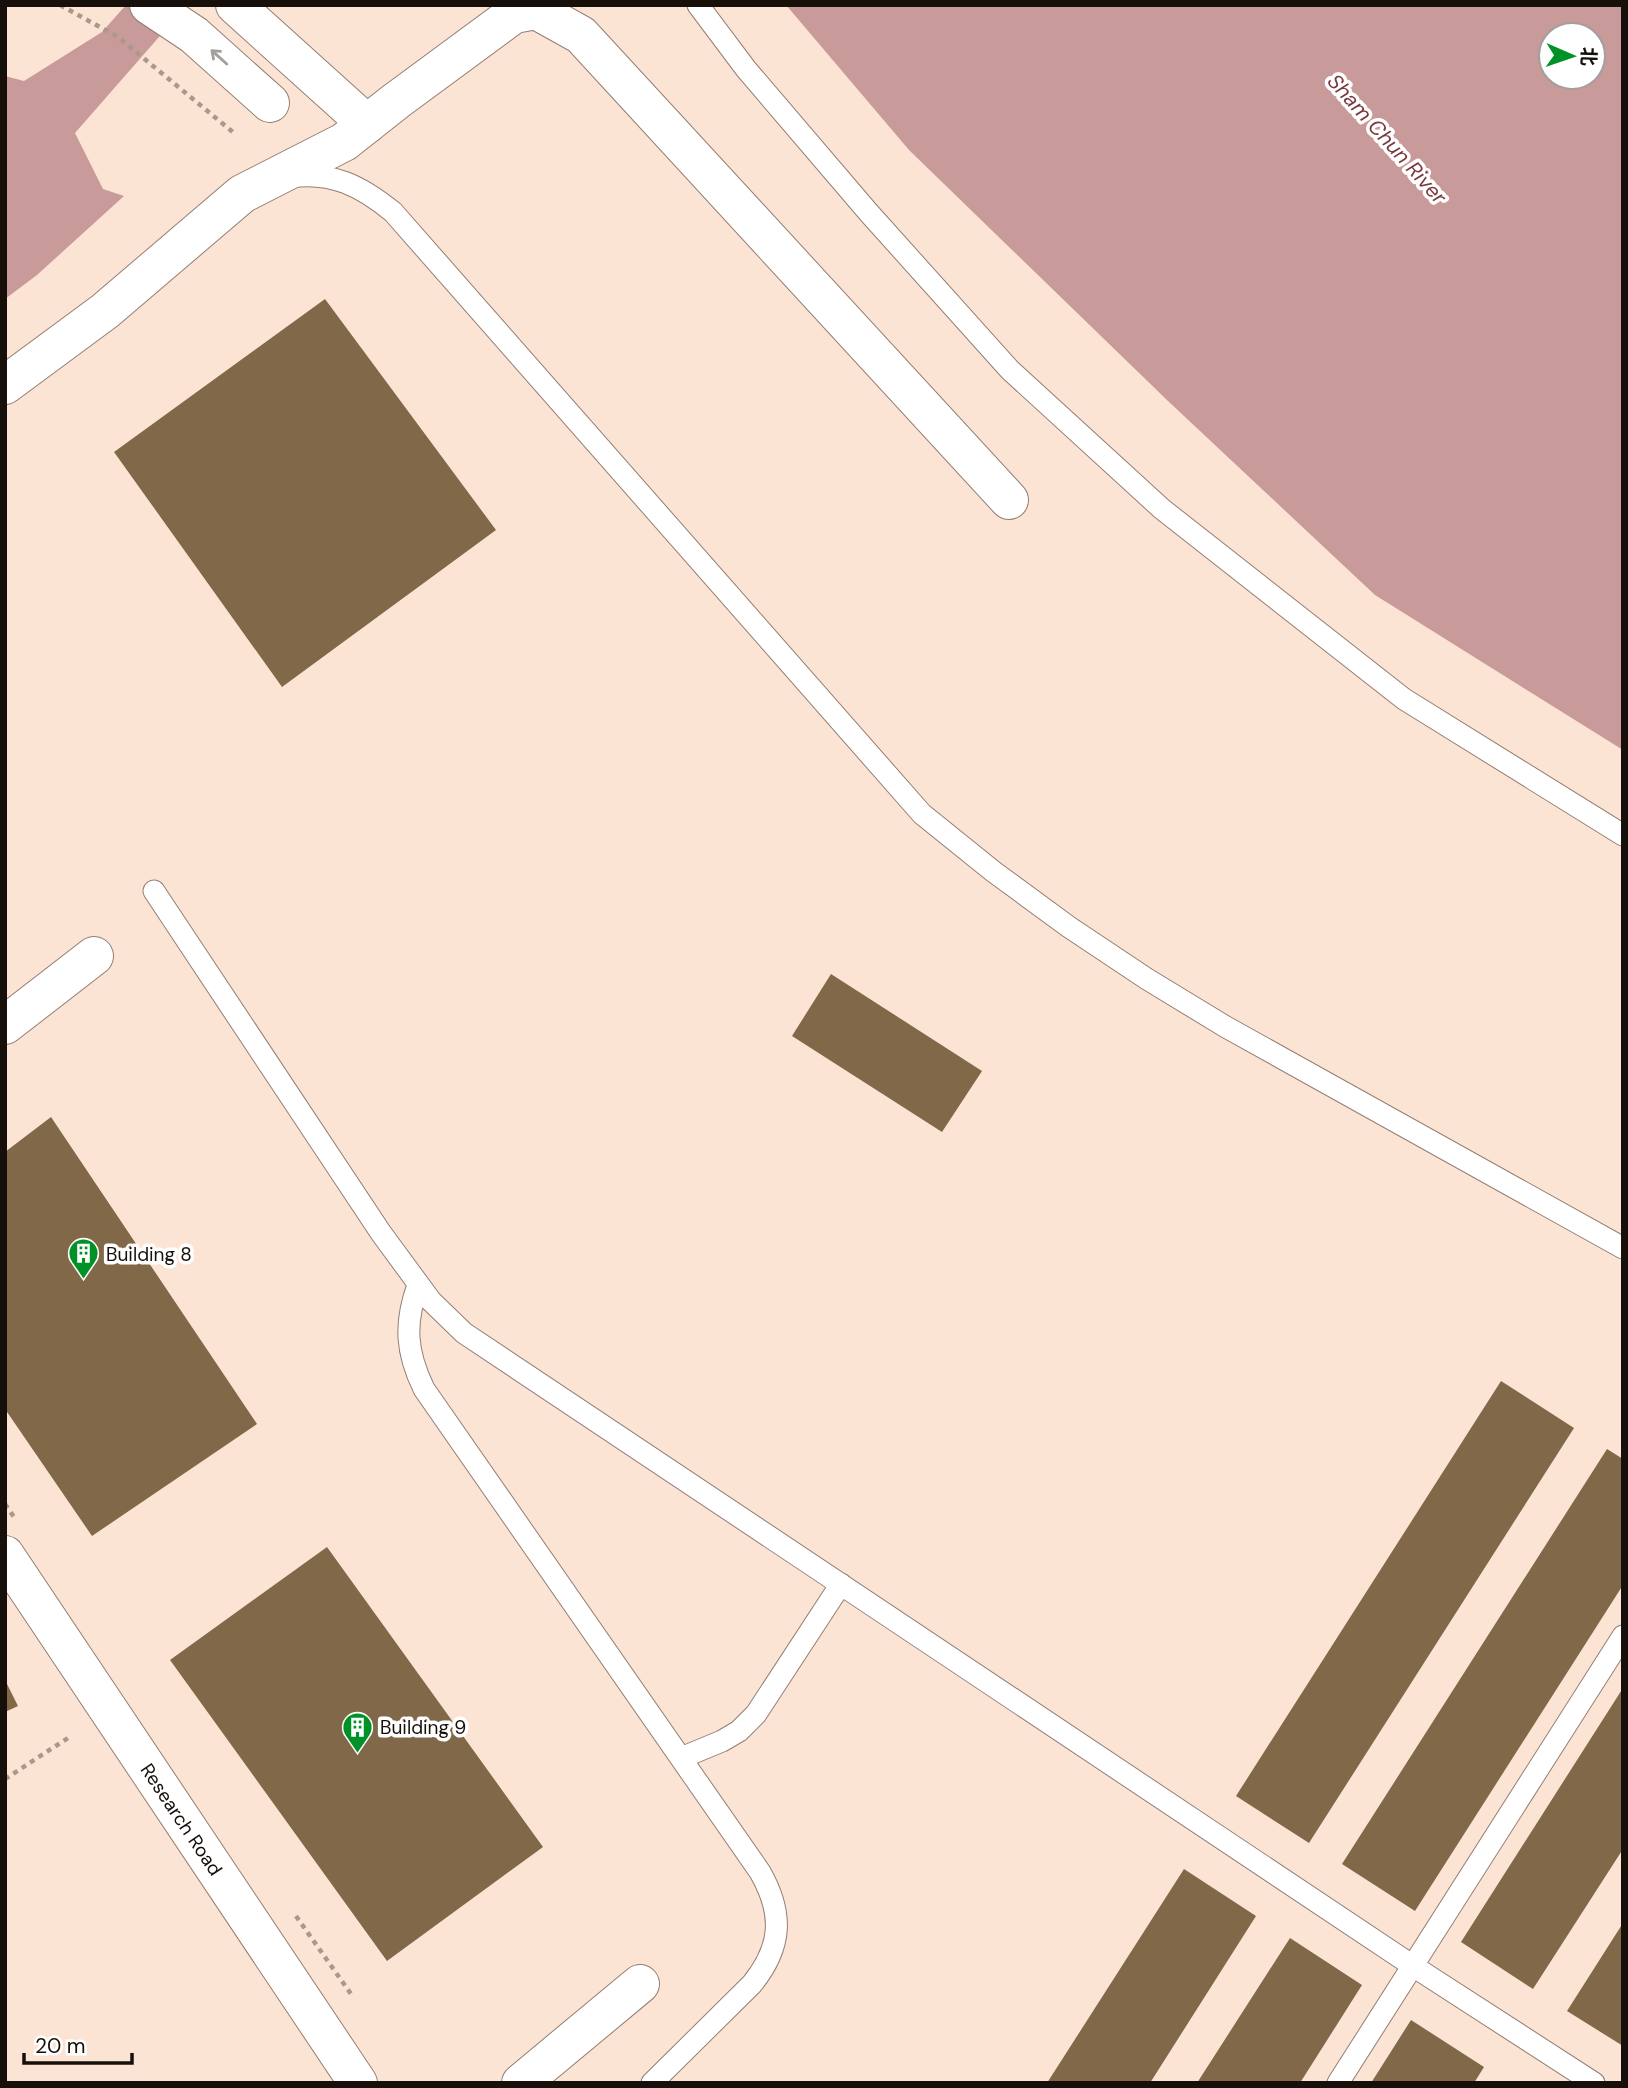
<svg xmlns="http://www.w3.org/2000/svg" width="1628" height="2088" font-family="'DM Sans','Noto Sans SC',sans-serif">
<rect width="100%" height="100%" fill="#fce4d5"/>
<path fill="#c99a9a" fill-rule="evenodd" d="M126 5H187L75 133 103 189 124 196 37 275 5 299V76L24 81 102 32Z
M786 5H1623V750L1375 595 1168 401 909 150ZM1551 35H1593V77H1551Z"/>
<path fill="#816848" d="M325 299 496 530 282 687 114 452Z
M831 974 982 1071 942 1132 792 1036Z
M51 1117 257 1424 92 1536 5 1409V1152Z
M1501 1381 1574 1428 1309 1843 1236 1796Z
M1607 1449 1623 1459V1585L1415 1911 1342 1864Z
M327 1547 543 1847 387 1961 170 1660Z
M5 1680 18 1706 5 1712Z
M1623 1688V1849L1533 1989 1461 1942Z
M1184 1869 1256 1916 1150 2083H1047Z
M1623 1923V2046L1567 2011Z
M1290 1938 1362 1985 1300 2083H1197Z
M1411 2020 1484 2067 1474 2083H1371Z"/>
<g fill="none" stroke-linecap="round" stroke-linejoin="round">
<defs>
<path id="lane" d="M698 5 746 69 869 213 1010 370 1162 509 1404 699 1623 835
M290 177C332 171 361 186 393 212L922 814 994 872 1069 927 1147 979 1226 1027 1623 1248
M154 891 381 1233 431 1301 464 1333 1413 1966 1594 2083
M418 1285C404 1324 406 1352 424 1389L760 1872C784 1914 782 1947 752 1984L652 2083
M681 1758 722 1741 739 1731 756 1714 841 1584
M1338 2083 1623 1636"/>
<g id="street">
<path d="M149 5 194 35 270 103"/>
<path d="M235 5 367 124"/>
<path d="M5 385 105 311 242 194 344 142 396 101 514 14 536 10 581 35 1009 500"/>
<path d="M5 1025 94 956"/>
<path id="s1" d="M5 1555 358 2083"/>
<path d="M521 2083 640 1984"/>
</g>
</defs>
<use href="#lane" stroke="#947e71" stroke-width="23"/>
<use href="#street" stroke="#947e71" stroke-width="40"/>
<path stroke="#aa988c" stroke-width="4.5" stroke-dasharray="5 5" stroke-linecap="butt" d="M60 5 118 37 234 133
M5 1504 16 1520
M5 1779 71 1736
M296 1916 351 1994"/>
<use href="#lane" stroke="#fff" stroke-width="21"/>
<use href="#street" stroke="#fff" stroke-width="38"/>
</g>
<defs><path id="oneway-shaft" d="M-6 0H5M1.5-3L5.5 0L1.5 3" fill="none" stroke-width="1.6" stroke-linecap="round" stroke-linejoin="round" transform="scale(1.75)"/></defs>
<use stroke="#a29f9d" href="#oneway-shaft" transform="translate(219 57) rotate(-138)"/>
<defs>
<symbol id="building-pin" viewBox="-11 -11 22 30"><path d="M0 17L-7.5 6A9.5 9.5 0 1 1 7.5 6Z" fill="#009227" stroke="#fff"/><path d="M-4-6H4V6H1V3H-1V6H-4ZM-2.5-4.3h1.7v1.8h-1.7ZM.8-4.3h1.7v1.8H.8ZM-2.5-1h1.7V.8h-1.7ZM.8-1h1.7V.8H.8Z" fill="#fff"/></symbol>
</defs>
<g fill-rule="evenodd">
<use href="#building-pin" x="66" y="1236" width="35" height="47"/>
<use href="#building-pin" x="340" y="1710" width="35" height="47"/>
</g>
<g text-anchor="middle" dominant-baseline="central" stroke-width="7" stroke-linejoin="round" paint-order="stroke">
<g font-size="19" fill="#170f0a" stroke="#fff" text-anchor="start">
<text x="106" y="1254">Building 8</text>
<text x="380" y="1727">Building 9</text>
</g>
<g font-size="19" fill="#170f0a" stroke="#fff">
<text stroke="none"><textPath href="#s1" startOffset="318">Research Road</textPath></text>
</g>
<g font-size="21" font-style="italic" fill="#793b3e" stroke="#fff">
<text transform="translate(1387 139) rotate(48)">Sham Chun River</text>
</g>
</g>
<rect width="1628" height="2088" fill="none" stroke="#170f0a" stroke-width="14"/>
<g transform="translate(1572 56) rotate(92)"><circle r="33" fill="#ffffff" stroke="#a29f9d" stroke-width="2"/>
<path d="M0-5L12 26L0 18L-12 26Z" fill="#009227"/>
<text y="-10" font-size="19" font-weight="bold" text-anchor="middle" fill="#170f0a">北</text>
</g>
<path d="M24 2053v10h108v-10" fill="none" stroke="#170f0a" stroke-width="3.5"/>
<text x="35" y="2053" font-size="21" fill="#170f0a" stroke="#ffffff" stroke-width="5" paint-order="stroke">20 m</text>
</svg>
